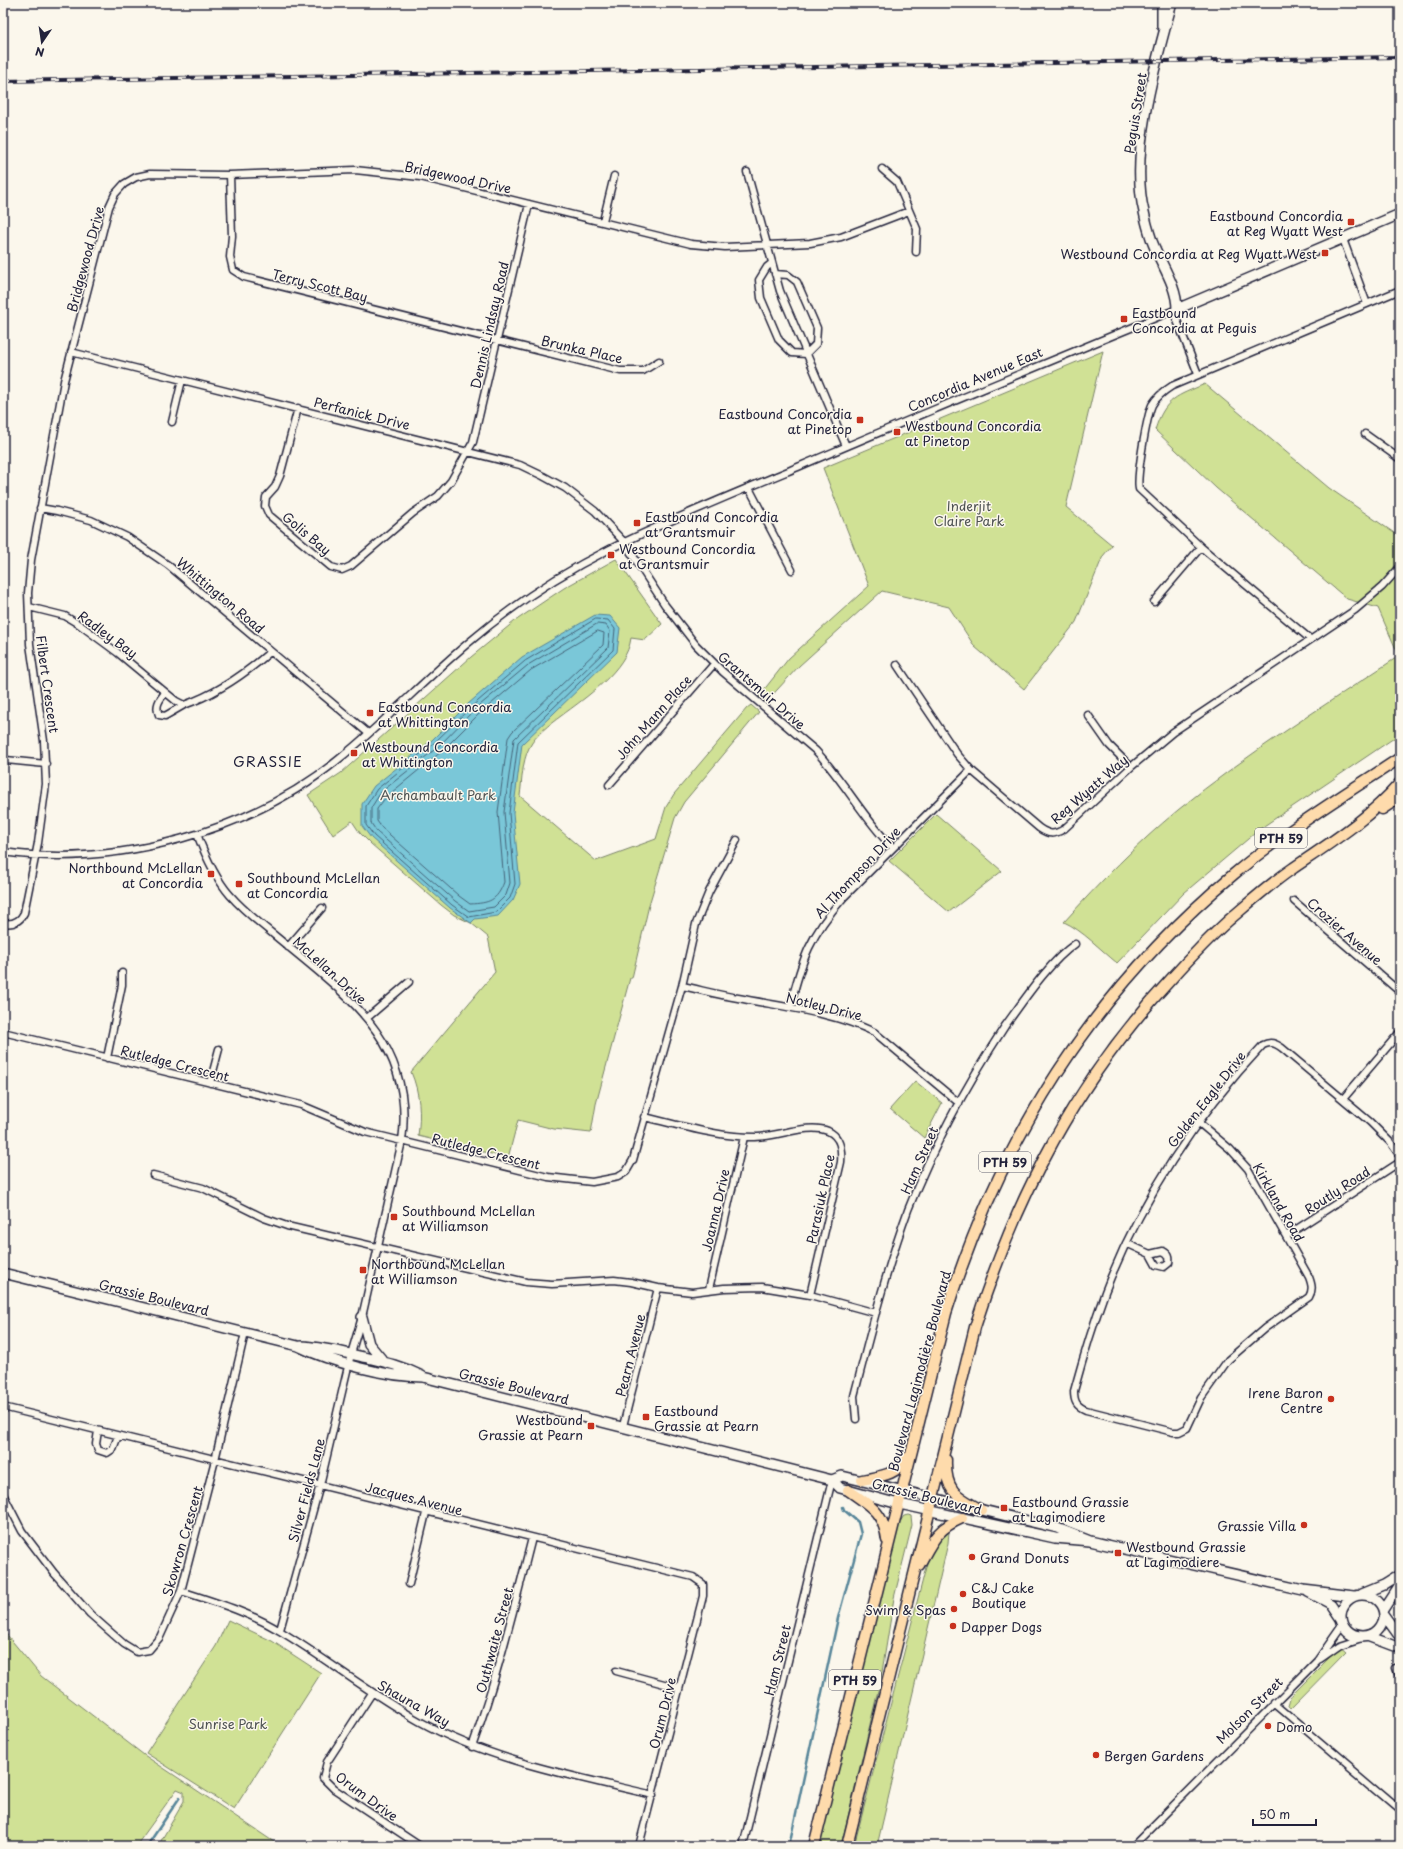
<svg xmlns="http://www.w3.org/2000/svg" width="1403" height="1849" font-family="'Playpen Sans',sans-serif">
<rect width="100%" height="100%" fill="#fbf7ec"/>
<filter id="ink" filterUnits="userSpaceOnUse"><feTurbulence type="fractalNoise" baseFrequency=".025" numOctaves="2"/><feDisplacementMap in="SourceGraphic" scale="8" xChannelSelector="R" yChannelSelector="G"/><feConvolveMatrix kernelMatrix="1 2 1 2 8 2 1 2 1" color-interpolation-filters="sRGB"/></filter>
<g filter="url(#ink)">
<path fill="#d0e195" stroke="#798268" d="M1103 351 1066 507 1112 545 1103 556 1076 622 1024 689 975 647 949 607 882 591 799 666 766 702 759 696 789 658 869 586 823 468Z
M1205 384 1329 488 1400 537V734L1261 828 1184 893 1117 963C1101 950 1082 930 1064 922 1100 882 1137 844 1178 810 1248 753 1325 705 1399 656L1378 608 1347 599 1216 488 1155 430C1165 398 1177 396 1205 384Z
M616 559 662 624 645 640 631 638C627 670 585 698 561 716 549 725 536 734 529 748 522 762 522 781 520 796L596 861 656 839 666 807 674 794 747 708 751 705 759 712 684 802 675 818 649 905 632 978H630L596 1104 591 1133 554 1129 518 1120 508 1158 418 1136C421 1114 420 1093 411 1072L495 972 488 937 471 923 454 915 441 905 371 844 360 833 352 821 333 835 308 795 341 773 471 657 515 621 564 588Z
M936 814 1002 871 949 912 889 861Z
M915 1081 942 1103 924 1138 890 1109Z
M908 1515 911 1516 912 1525 894 1598 881 1678 841 1846H819L898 1524 904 1516Z
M947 1529 949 1532 948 1543 877 1846H854L924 1575 929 1555Z
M228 1620 272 1641 321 1673 234 1809 146 1753 216 1646Z
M3 1630 41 1676 144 1755 280 1846H158L184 1801V1792L177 1789 136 1846H3Z
M1340 1647 1346 1652 1291 1708 1289 1705 1292 1695Z"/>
<path fill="#7ac7d8" stroke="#578599" d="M595 615 610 616 620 628 617 652 522 744 513 813 520 884 513 900 498 916 475 919 471 923 450 908 371 838 362 826V804L374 786 432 740 468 704 522 657Z"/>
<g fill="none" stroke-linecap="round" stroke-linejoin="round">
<path stroke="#45647a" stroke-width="1" d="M596 619 608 620 615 629 613 650 518 742 509 813 515 884 510 898 496 912 469 917 452 905 374 836 366 825V806L377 789 434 743 471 707 525 661Z
M597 624 606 625 610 631 608 648 514 739 504 812 510 883 506 895 494 907 469 911 455 901 377 832 371 823V808L381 792 438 747 474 710 528 665Z
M598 631 604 633 603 645 512 732 508 738 498 812 504 882C497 901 489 903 470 904L459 896 382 828 377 821V809L386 797 442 751 478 715 531 670Z"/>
<path stroke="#578599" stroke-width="2.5" d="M147 1846 180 1797
M789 1846 838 1618 861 1534 858 1522 844 1510 843 1507"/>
<defs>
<path id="street" d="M882 169 897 182 917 229 916 252
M747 172 780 291 846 446
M230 175 232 236 230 257 233 270 244 277 620 371H643L659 361
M603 221 614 176
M1343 239 1367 304
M772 263 767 267 759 280 761 298 779 340 792 353 806 354 816 344 817 328 797 282 788 275 775 274
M71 352 520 465 543 476 565 488 595 511 624 542 665 605 696 645 723 672 816 751C844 781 864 819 893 848
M298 408 280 476 275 487 266 497 265 506 269 515 331 567 342 570 351 566 413 513 438 496 451 481 473 442 529 204
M172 422 182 380
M1365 434 1400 459
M749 488 792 570
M40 508 57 511 91 520 127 537 168 565 368 733
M1154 602 1201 547
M29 607 65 616 80 625 118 653 176 701 184 705C216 694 245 674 270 652
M1310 639 1201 547 1139 489C1136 478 1147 416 1152 405 1157 396 1164 391 1172 386L1400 290
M897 665 957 754 971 770 1039 828C1049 835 1054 835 1064 829L1131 767 1173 732 1355 610 1382 587 1400 567
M165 693C159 700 155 706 159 715L165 716 184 705
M1088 715 1109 745 1131 767
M6 760 46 764
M609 785 714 664
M197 834C205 855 215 878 230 895 243 910 258 922 273 934 342 992 416 1039 402 1141L362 1317 351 1354 320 1485 280 1630
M3 852C117 868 250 832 339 759 384 723 423 681 467 644 510 607 560 574 610 549 671 519 735 493 798 467 924 413 1051 361 1177 309L1176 318 1198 374
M1294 901 1400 992
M3 923C13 925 20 921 24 913L38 843 46 784 44 741 30 644 28 593 31 560 64 381 109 207 115 194 124 184 136 177 150 174 230 175 355 170 420 177 691 244 725 247 810 243 841 237 909 211
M288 947 322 908
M682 986C701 990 719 995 738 998 783 1007 832 1012 874 1032L959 1103
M790 1007C802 959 810 935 844 897L971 770
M367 1018 409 982
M3 1032 301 1105 365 1132 548 1177 592 1182 618 1177 626 1172 633 1160 682 986 696 924 709 892 737 840
M107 1058 122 985V973
M210 1083 219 1049
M1343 1099 1400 1032
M644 1117C680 1125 717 1137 755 1137 777 1137 808 1123 828 1131 841 1137 842 1150 841 1162L810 1295
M1198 1122 1230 1149 1248 1169 1309 1277C1312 1285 1313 1290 1309 1297L1265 1328 1228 1360 1201 1398 1187 1428 1179 1432H1173L1086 1410C1076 1406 1074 1401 1074 1391 1083 1358 1093 1325 1105 1292 1140 1201 1196 1116 1263 1045 1270 1041 1275 1043 1282 1048L1370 1122 1390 1142 1400 1156
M153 1175 203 1188 264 1218 287 1226 526 1282 552 1284 614 1280 631 1282 658 1288 692 1292 724 1288 762 1287 810 1295 876 1313
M1286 1236 1400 1162
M1126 1243 1150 1254 1156 1265 1164 1267 1169 1263C1170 1257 1169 1254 1163 1251L1150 1254
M709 1289 744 1137
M3 1407 693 1577 703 1584V1596L639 1846
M856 1419 854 1396C870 1334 886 1270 908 1210 933 1146 967 1084 1005 1026 1024 1000 1049 962 1075 944
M623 1426 658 1288
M98 1431 96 1444 98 1450 107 1453 113 1449 118 1436
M3 1494 22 1531 54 1573 90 1614 124 1644 137 1652 149 1650 160 1637 181 1591 215 1460 245 1333
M409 1584 426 1513
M181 1591C215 1602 249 1612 280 1631 327 1659 370 1694 419 1721 491 1761 574 1776 653 1795
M1320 1659 1340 1645 1365 1637
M1397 1668 1400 1676
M616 1671 679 1688
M372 1693 327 1762 323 1778 334 1789 420 1846
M1274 1703 1400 1810
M472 1747C497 1678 514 1608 532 1538
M743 1846 832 1480
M1133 1846 1317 1661 1343 1624"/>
<path id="secondary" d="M1162 3V26
M1172 3C1156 61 1129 153 1144 212 1146 222 1149 232 1152 241 1160 263 1177 285 1177 309L1400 214
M3 1273 298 1346C331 1362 386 1377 423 1377L832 1480 840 1488 895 1503 1055 1538 1090 1541
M362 1317 369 1344 384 1362
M301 1346C323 1347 342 1352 363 1357 384 1362 402 1366 422 1376
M832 1480 842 1476 1057 1528 1090 1541 1303 1590 1354 1596
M1308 1592 1331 1604 1341 1619
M1362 1594 1384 1585 1400 1575
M1341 1616a21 21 0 1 1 42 0a21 21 0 1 1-42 0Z
M1383 1610 1400 1584
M1384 1614 1400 1636
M1368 1636 1400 1648"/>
<path id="primary" d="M1382 809 1400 797
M946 1460C945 1491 956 1496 981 1510
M862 1480C880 1476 896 1476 906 1458
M848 1490C869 1505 884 1512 887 1540
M919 1565C932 1542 936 1529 962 1518
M814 1846 946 1313C1001 1138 1092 993 1234 874 1285 831 1344 795 1400 758
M847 1846 975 1327C1017 1194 1077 1080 1172 978 1190 958 1209 938 1229 920 1249 903 1270 884 1292 869 1330 843 1370 818 1400 783"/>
</defs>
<use href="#street" stroke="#22223b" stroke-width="9"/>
<use href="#secondary" stroke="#22223b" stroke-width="12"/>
<use href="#primary" stroke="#22223b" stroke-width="13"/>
<use href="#street" stroke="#fbf7ec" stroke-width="6"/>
<use href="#secondary" stroke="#fbf7ec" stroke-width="9"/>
<use href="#primary" stroke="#fedbac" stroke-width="10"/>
<defs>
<path id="rail" d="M3 81 1400 57"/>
</defs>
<use href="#rail" stroke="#22223b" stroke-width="4"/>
<use href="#rail" stroke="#fbf7ec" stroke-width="2.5" stroke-dasharray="8" stroke-linecap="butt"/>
</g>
</g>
<g fill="#c8321e" stroke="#fbf7ec" stroke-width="1.5">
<rect x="1347" y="218" width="8" height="8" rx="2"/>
<rect x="1321" y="249" width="8" height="8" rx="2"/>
<rect x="1120" y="315" width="8" height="8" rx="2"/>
<rect x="856" y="416" width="8" height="8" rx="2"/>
<rect x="893" y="428" width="8" height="8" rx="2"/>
<rect x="633" y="519" width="8" height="8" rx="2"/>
<rect x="607" y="551" width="8" height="8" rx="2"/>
<rect x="366" y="709" width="8" height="8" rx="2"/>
<rect x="350" y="749" width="8" height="8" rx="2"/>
<rect x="207" y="870" width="8" height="8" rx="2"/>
<rect x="235" y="880" width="8" height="8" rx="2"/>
<rect x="390" y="1213" width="8" height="8" rx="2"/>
<rect x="359" y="1266" width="8" height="8" rx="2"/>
<circle cx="1331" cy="1399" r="4"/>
<rect x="642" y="1413" width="8" height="8" rx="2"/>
<rect x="587" y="1422" width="8" height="8" rx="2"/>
<rect x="1000" y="1504" width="8" height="8" rx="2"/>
<circle cx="1304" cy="1525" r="4"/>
<rect x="1114" y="1549" width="8" height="8" rx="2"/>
<circle cx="972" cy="1557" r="4"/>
<circle cx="963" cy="1594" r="4"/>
<circle cx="954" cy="1609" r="4"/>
<circle cx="953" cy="1626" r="4"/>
<circle cx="1268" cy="1726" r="4"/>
<circle cx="1096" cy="1755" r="4"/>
</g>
<g text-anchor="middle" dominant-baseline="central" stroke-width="3" stroke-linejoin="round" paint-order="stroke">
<g fill="#fbf7ec" stroke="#636270" stroke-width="1">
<rect x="1255" y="828" width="52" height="20" rx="3"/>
<rect x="979" y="1152" width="52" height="20" rx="3"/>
<rect x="829" y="1670" width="52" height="20" rx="3"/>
</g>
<g font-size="12" font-weight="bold" fill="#22223b">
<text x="1281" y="838">PTH 59</text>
<text x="1005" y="1162">PTH 59</text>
<text x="855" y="1680">PTH 59</text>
</g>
<g font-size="13" fill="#22223b" stroke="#fbf7ec">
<text transform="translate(1135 113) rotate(-81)">Peguis Street</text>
<text transform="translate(458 177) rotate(12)">Bridgewood Drive</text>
<text transform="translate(85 259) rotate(-75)">Bridgewood Drive</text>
<text transform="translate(320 285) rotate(14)">Terry Scott Bay</text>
<text transform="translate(489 325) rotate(-77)">Dennis Lindsay Road</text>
<text transform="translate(582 349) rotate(13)">Brunka Place</text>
<text transform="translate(975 379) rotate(-23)">Concordia Avenue East</text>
<text transform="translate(362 413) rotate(14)">Perfanick Drive</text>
<text transform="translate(307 533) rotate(40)">Golis Bay</text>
<text transform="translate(221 595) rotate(40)">Whittington Road</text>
<text transform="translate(108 634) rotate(36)">Radley Bay</text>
<text transform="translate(48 684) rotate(82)">Filbert Crescent</text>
<text transform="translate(762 690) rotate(41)">Grantsmuir Drive</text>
<text transform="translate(653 717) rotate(-49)">John Mann Place</text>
<text transform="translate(1089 789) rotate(-41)">Reg Wyatt Way</text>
<text transform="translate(857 872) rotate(-47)">Al Thompson Drive</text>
<text transform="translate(1345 931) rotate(41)">Crozier Avenue</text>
<text transform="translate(330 970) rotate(42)">McLellan Drive</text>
<text transform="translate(824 1006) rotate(14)">Notley Drive</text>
<text transform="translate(175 1063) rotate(14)">Rutledge Crescent</text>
<text transform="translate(1206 1099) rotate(-52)">Golden Eagle Drive</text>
<text transform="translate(486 1151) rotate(14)">Rutledge Crescent</text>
<text transform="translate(919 1160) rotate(-66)">Ham Street</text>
<text transform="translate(1337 1190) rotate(-33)">Routly Road</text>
<text transform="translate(820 1199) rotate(-78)">Parasiuk Place</text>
<text transform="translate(1279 1202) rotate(60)">Kirkland Road</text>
<text transform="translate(715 1210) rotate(-77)">Joanna Drive</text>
<text transform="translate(154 1297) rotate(14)">Grassie Boulevard</text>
<text transform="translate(630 1355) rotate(-76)">Pearn Avenue</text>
<text transform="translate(919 1371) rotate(-75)">Boulevard Lagimodière Boulevard</text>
<text transform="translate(514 1386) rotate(14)">Grassie Boulevard</text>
<text transform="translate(306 1490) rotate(-75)">Silver Fields Lane</text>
<text transform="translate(927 1496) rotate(14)">Grassie Boulevard</text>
<text transform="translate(414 1498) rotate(14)">Jacques Avenue</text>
<text transform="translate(182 1541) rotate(-74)">Skowron Crescent</text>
<text transform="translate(494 1640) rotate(-75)">Outhwaite Street</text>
<text transform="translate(777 1660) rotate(-76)">Ham Street</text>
<text transform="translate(414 1703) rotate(29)">Shauna Way</text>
<text transform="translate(1249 1710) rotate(-45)">Molson Street</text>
<text transform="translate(662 1713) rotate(-76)">Orum Drive</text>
<text transform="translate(367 1796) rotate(36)">Orum Drive</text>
</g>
<g font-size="13" fill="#22223b" stroke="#fbf7ec" text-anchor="start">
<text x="1343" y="215" text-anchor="end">Eastbound Concordia<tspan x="1343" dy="15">at Reg Wyatt West</tspan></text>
<text x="1317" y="253" text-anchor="end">Westbound Concordia at Reg Wyatt West</text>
<text x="1132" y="312">Eastbound<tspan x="1132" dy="15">Concordia at Peguis</tspan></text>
<text x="852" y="413" text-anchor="end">Eastbound Concordia<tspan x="852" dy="15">at Pinetop</tspan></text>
<text x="905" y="425">Westbound Concordia<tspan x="905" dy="15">at Pinetop</tspan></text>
<text x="645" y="516">Eastbound Concordia<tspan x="645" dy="15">at Grantsmuir</tspan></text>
<text x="619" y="548">Westbound Concordia<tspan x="619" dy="15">at Grantsmuir</tspan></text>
<text x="378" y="706">Eastbound Concordia<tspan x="378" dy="15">at Whittington</tspan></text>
<text x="362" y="746">Westbound Concordia<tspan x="362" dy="15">at Whittington</tspan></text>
<text x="203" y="867" text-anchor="end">Northbound McLellan<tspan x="203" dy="15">at Concordia</tspan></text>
<text x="247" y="877">Southbound McLellan<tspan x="247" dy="15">at Concordia</tspan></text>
<text x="402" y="1210">Southbound McLellan<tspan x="402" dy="15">at Williamson</tspan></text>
<text x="371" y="1263">Northbound McLellan<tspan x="371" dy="15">at Williamson</tspan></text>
<text x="1323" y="1392" text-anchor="end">Irene Baron<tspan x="1323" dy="15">Centre</tspan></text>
<text x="654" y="1410">Eastbound<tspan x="654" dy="15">Grassie at Pearn</tspan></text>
<text x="583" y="1419" text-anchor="end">Westbound<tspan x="583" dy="15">Grassie at Pearn</tspan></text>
<text x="1012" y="1501">Eastbound Grassie<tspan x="1012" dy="15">at Lagimodiere</tspan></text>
<text x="1296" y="1525" text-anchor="end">Grassie Villa</text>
<text x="1126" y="1546">Westbound Grassie<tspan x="1126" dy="15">at Lagimodiere</tspan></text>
<text x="980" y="1557">Grand Donuts</text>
<text x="971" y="1587">C&amp;J Cake<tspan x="971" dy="15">Boutique</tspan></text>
<text x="946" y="1609" text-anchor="end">Swim &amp; Spas</text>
<text x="961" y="1626">Dapper Dogs</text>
<text x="1276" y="1726">Domo</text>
<text x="1104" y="1755">Bergen Gardens</text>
</g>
<g font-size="13" fill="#4e5252" stroke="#fbf7ec">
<text x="969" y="505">Inderjit<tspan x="969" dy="15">Claire Park</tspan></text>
<text x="438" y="794">Archambault Park</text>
<text x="228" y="1723">Sunrise Park</text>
</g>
<g font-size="14" letter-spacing="1" fill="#22223b" stroke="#fbf7ec">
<text x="268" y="761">GRASSIE</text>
</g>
</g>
<rect width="1403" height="1849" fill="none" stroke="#fbf7ec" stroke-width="16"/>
<rect x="8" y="8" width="1387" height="1833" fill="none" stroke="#22223b" stroke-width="1.5" filter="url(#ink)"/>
<g transform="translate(42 42) rotate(193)" stroke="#fbf7ec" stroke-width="3" paint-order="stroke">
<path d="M0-3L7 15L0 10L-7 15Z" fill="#22223b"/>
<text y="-6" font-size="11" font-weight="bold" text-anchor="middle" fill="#22223b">N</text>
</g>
<path d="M1253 1819v6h63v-6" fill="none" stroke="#22223b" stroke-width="2"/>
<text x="1259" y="1819" font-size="12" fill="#22223b" stroke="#fbf7ec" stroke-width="3" paint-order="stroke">50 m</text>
</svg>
